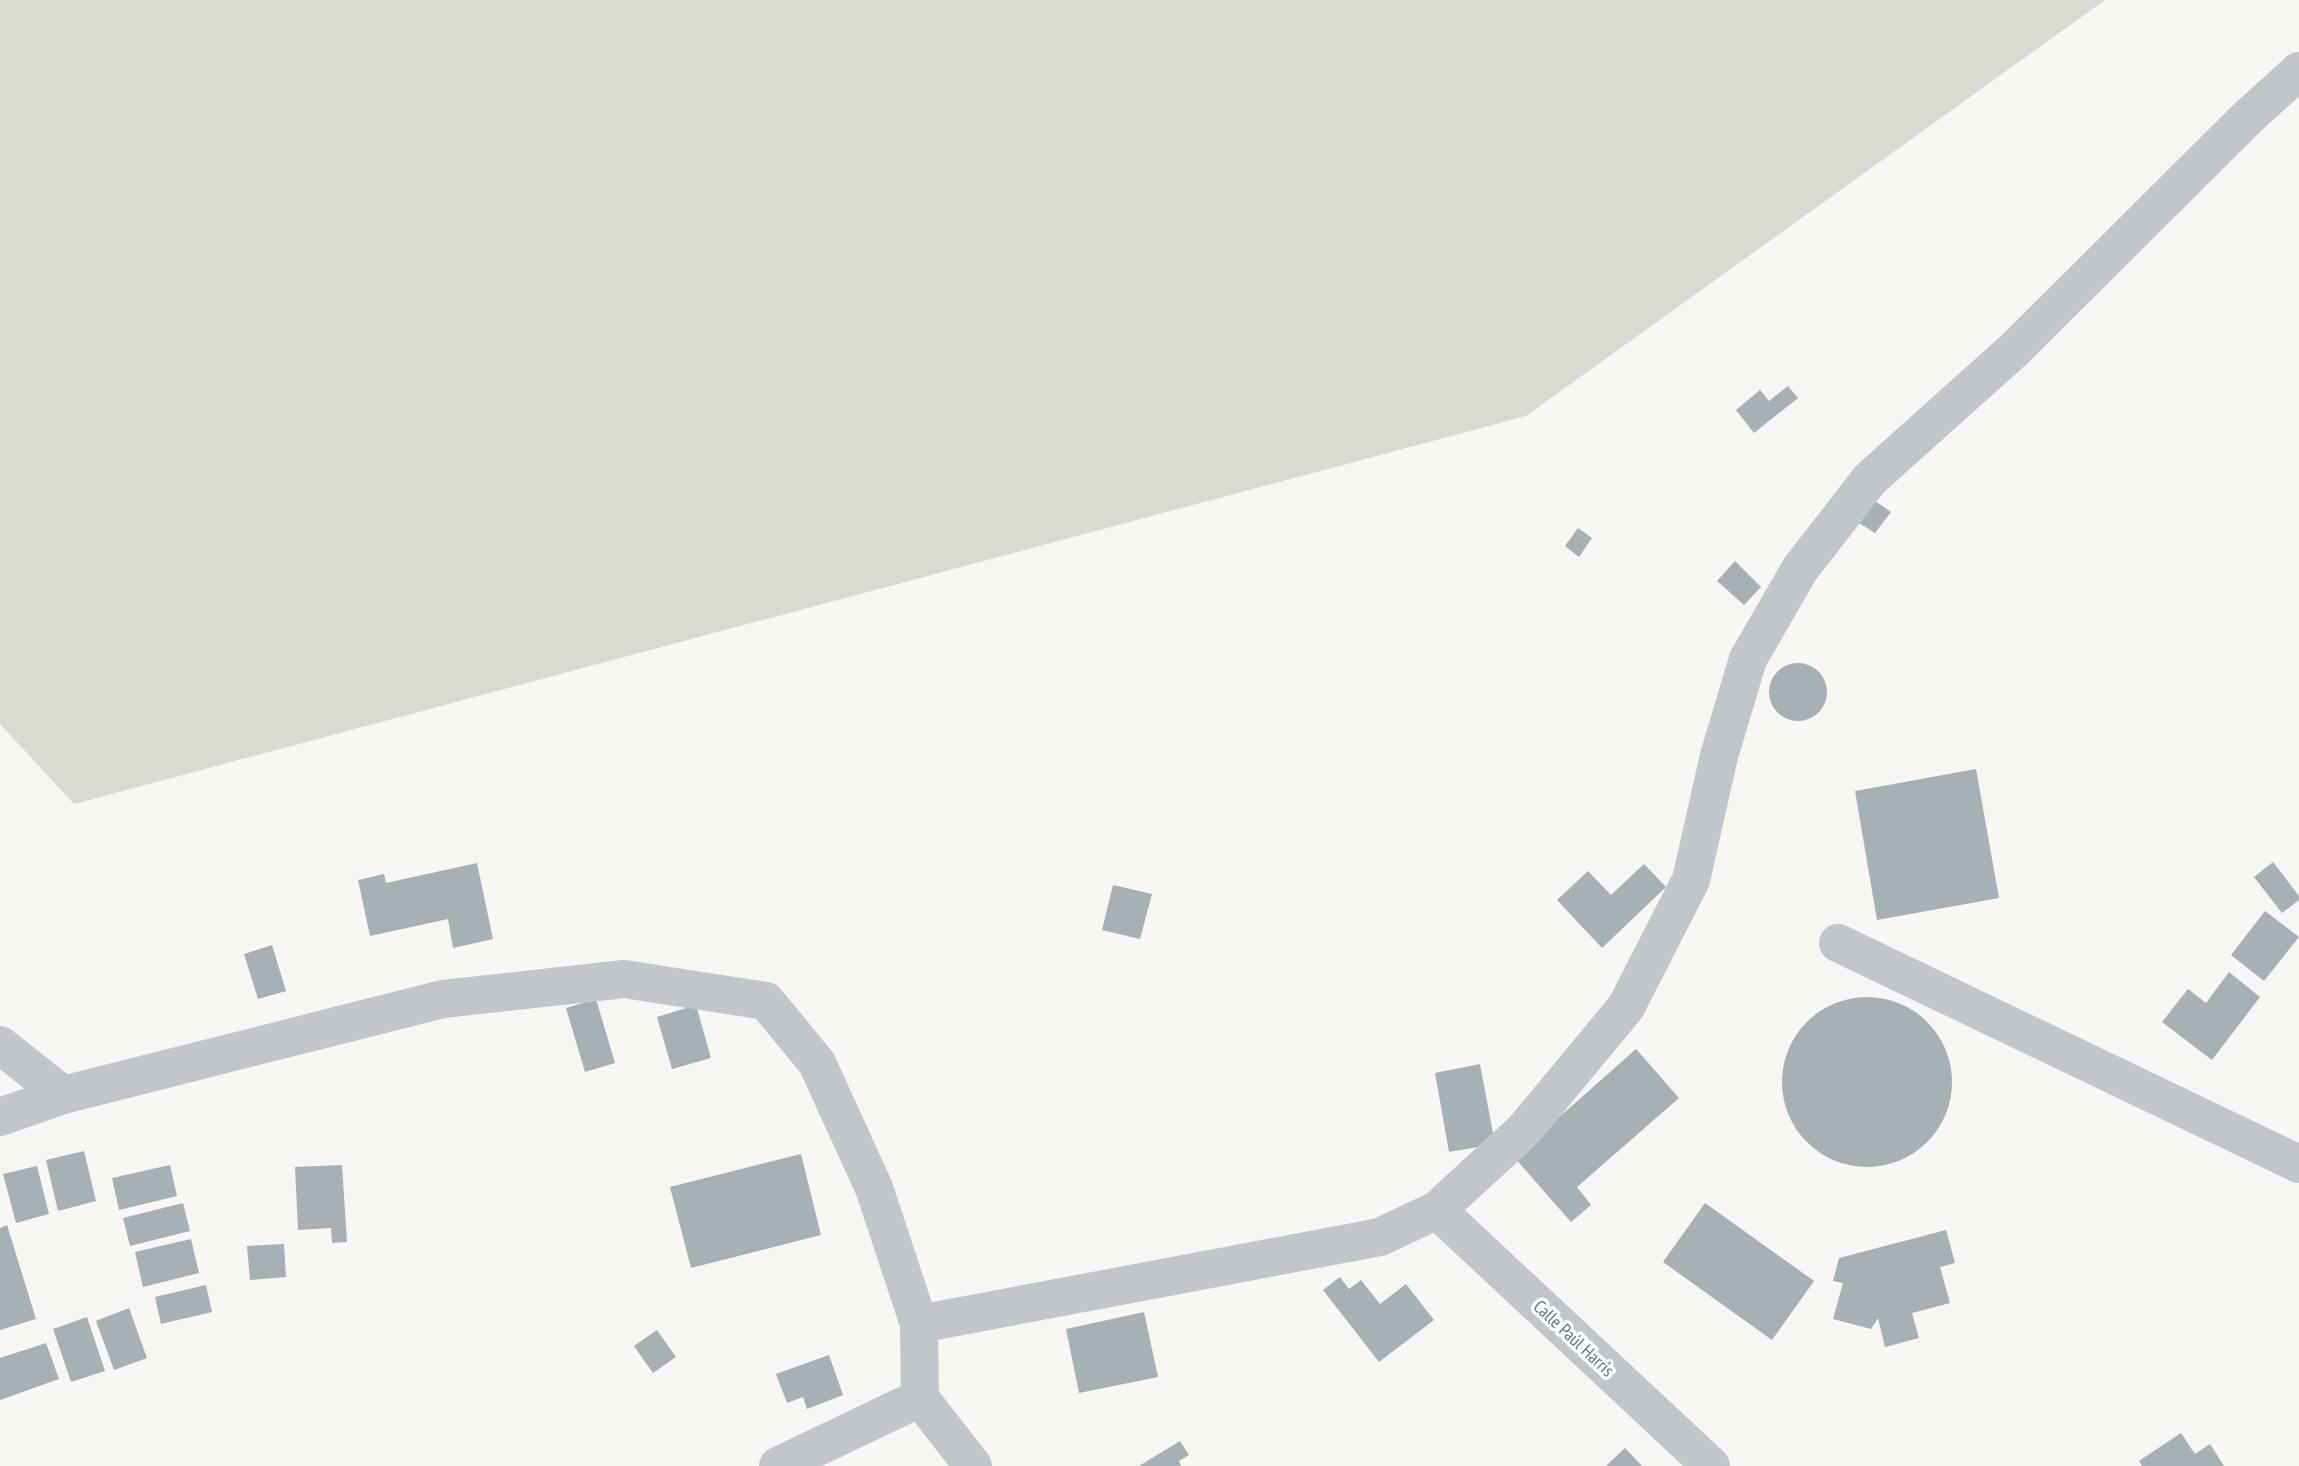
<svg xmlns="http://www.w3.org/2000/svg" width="2299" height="1466" font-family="'PT Sans Narrow',sans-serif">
<rect width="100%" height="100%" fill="#f6f6f2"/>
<path fill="#d7dbd1" d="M0 0H2105L1526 416 74 804 0 724Z"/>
<path fill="#a5b1b5" d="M1788 386 1798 398 1754 433 1736 410 1760 390 1769 401Z
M1875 501 1891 512 1875 533 1859 523Z
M1578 528 1592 538 1579 557 1565 546Z
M1735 561 1761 587 1744 605 1717 581Z
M1769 692a29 29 0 1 1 58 0a29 29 0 1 1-58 0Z
M1976 769 1999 898 1877 920 1855 791Z
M2273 862 2299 896V900L2282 913 2254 877Z
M477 863 493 939 453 948 448 919 370 936 358 880 384 874 386 883Z
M1644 864 1666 887 1602 948 1557 900 1588 871 1611 895Z
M1113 885 1152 894 1140 939 1102 930Z
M2265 911 2299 937 2264 981 2231 955Z
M272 945 286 991 258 999 244 954Z
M2229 972 2260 997 2212 1060 2162 1022 2188 989 2206 1003Z
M1782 1082a85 85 0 1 1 170 0a85 85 0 1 1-170 0Z
M596 999 615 1063 585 1072 566 1008Z
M696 1005 711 1058 672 1069 657 1017Z
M1636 1049 1679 1098 1577 1187 1591 1205 1571 1222 1514 1157Z
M1480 1064 1495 1144 1449 1152 1435 1073Z
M84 1151 96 1201 58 1211 46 1160Z
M801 1154 821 1235 691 1268 670 1187Z
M170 1165 177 1196 119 1210 112 1178Z
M342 1165 347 1242 332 1243 331 1228 298 1230 295 1167Z
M37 1166 49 1214 16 1223 3 1174Z
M183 1203 190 1231 130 1246 123 1218Z
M1705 1203 1814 1281 1772 1340 1663 1262Z
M7 1225 36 1319 0 1330V1228Z
M1946 1230 1955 1263 1940 1267 1950 1303 1912 1313 1919 1338 1885 1347 1878 1318 1871 1329 1833 1319 1843 1283 1833 1281 1839 1258Z
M191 1239 199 1273 143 1287 135 1252Z
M284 1244 286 1277 250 1280 247 1246Z
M1340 1277 1349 1289 1361 1280 1380 1304 1406 1284 1434 1320 1379 1362 1323 1290Z
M206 1285 212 1312 161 1324 155 1297Z
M129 1308 147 1358 114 1370 96 1321Z
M1144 1312 1158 1377 1079 1393 1066 1329Z
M87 1317 105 1371 71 1382 53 1329Z
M657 1330 676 1357 653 1373 634 1346Z
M46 1343 59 1379 0 1400V1358Z
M829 1355 843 1395 807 1409 803 1397 787 1403 776 1374Z
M2181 1433 2195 1454 2210 1444 2224 1466H2142L2139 1461Z
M1180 1441 1189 1455 1179 1461 1181 1466H1139Z
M1625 1448 1642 1466H1606Z"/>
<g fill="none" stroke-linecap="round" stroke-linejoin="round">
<path stroke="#c0c6c9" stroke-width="38" d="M1838 943 2299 1164
M0 1045 63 1095
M0 1117 63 1095 443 999 624 979 766 1001 817 1063 874 1188 919 1324 920 1398 973 1466
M1437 1210 1711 1466
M919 1324 1380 1237 1437 1210 1524 1130 1626 1007 1691 880 1719 756 1748 659 1800 569 1870 479 2015 349 2247 118 2299 71
M778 1466 920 1398"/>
</g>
<g text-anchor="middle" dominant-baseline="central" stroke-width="7" stroke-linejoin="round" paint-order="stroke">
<g font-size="18" fill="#5f777f" stroke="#fff">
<text transform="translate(1574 1338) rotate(43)">Calle Paúl Harris</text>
</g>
</g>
</svg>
